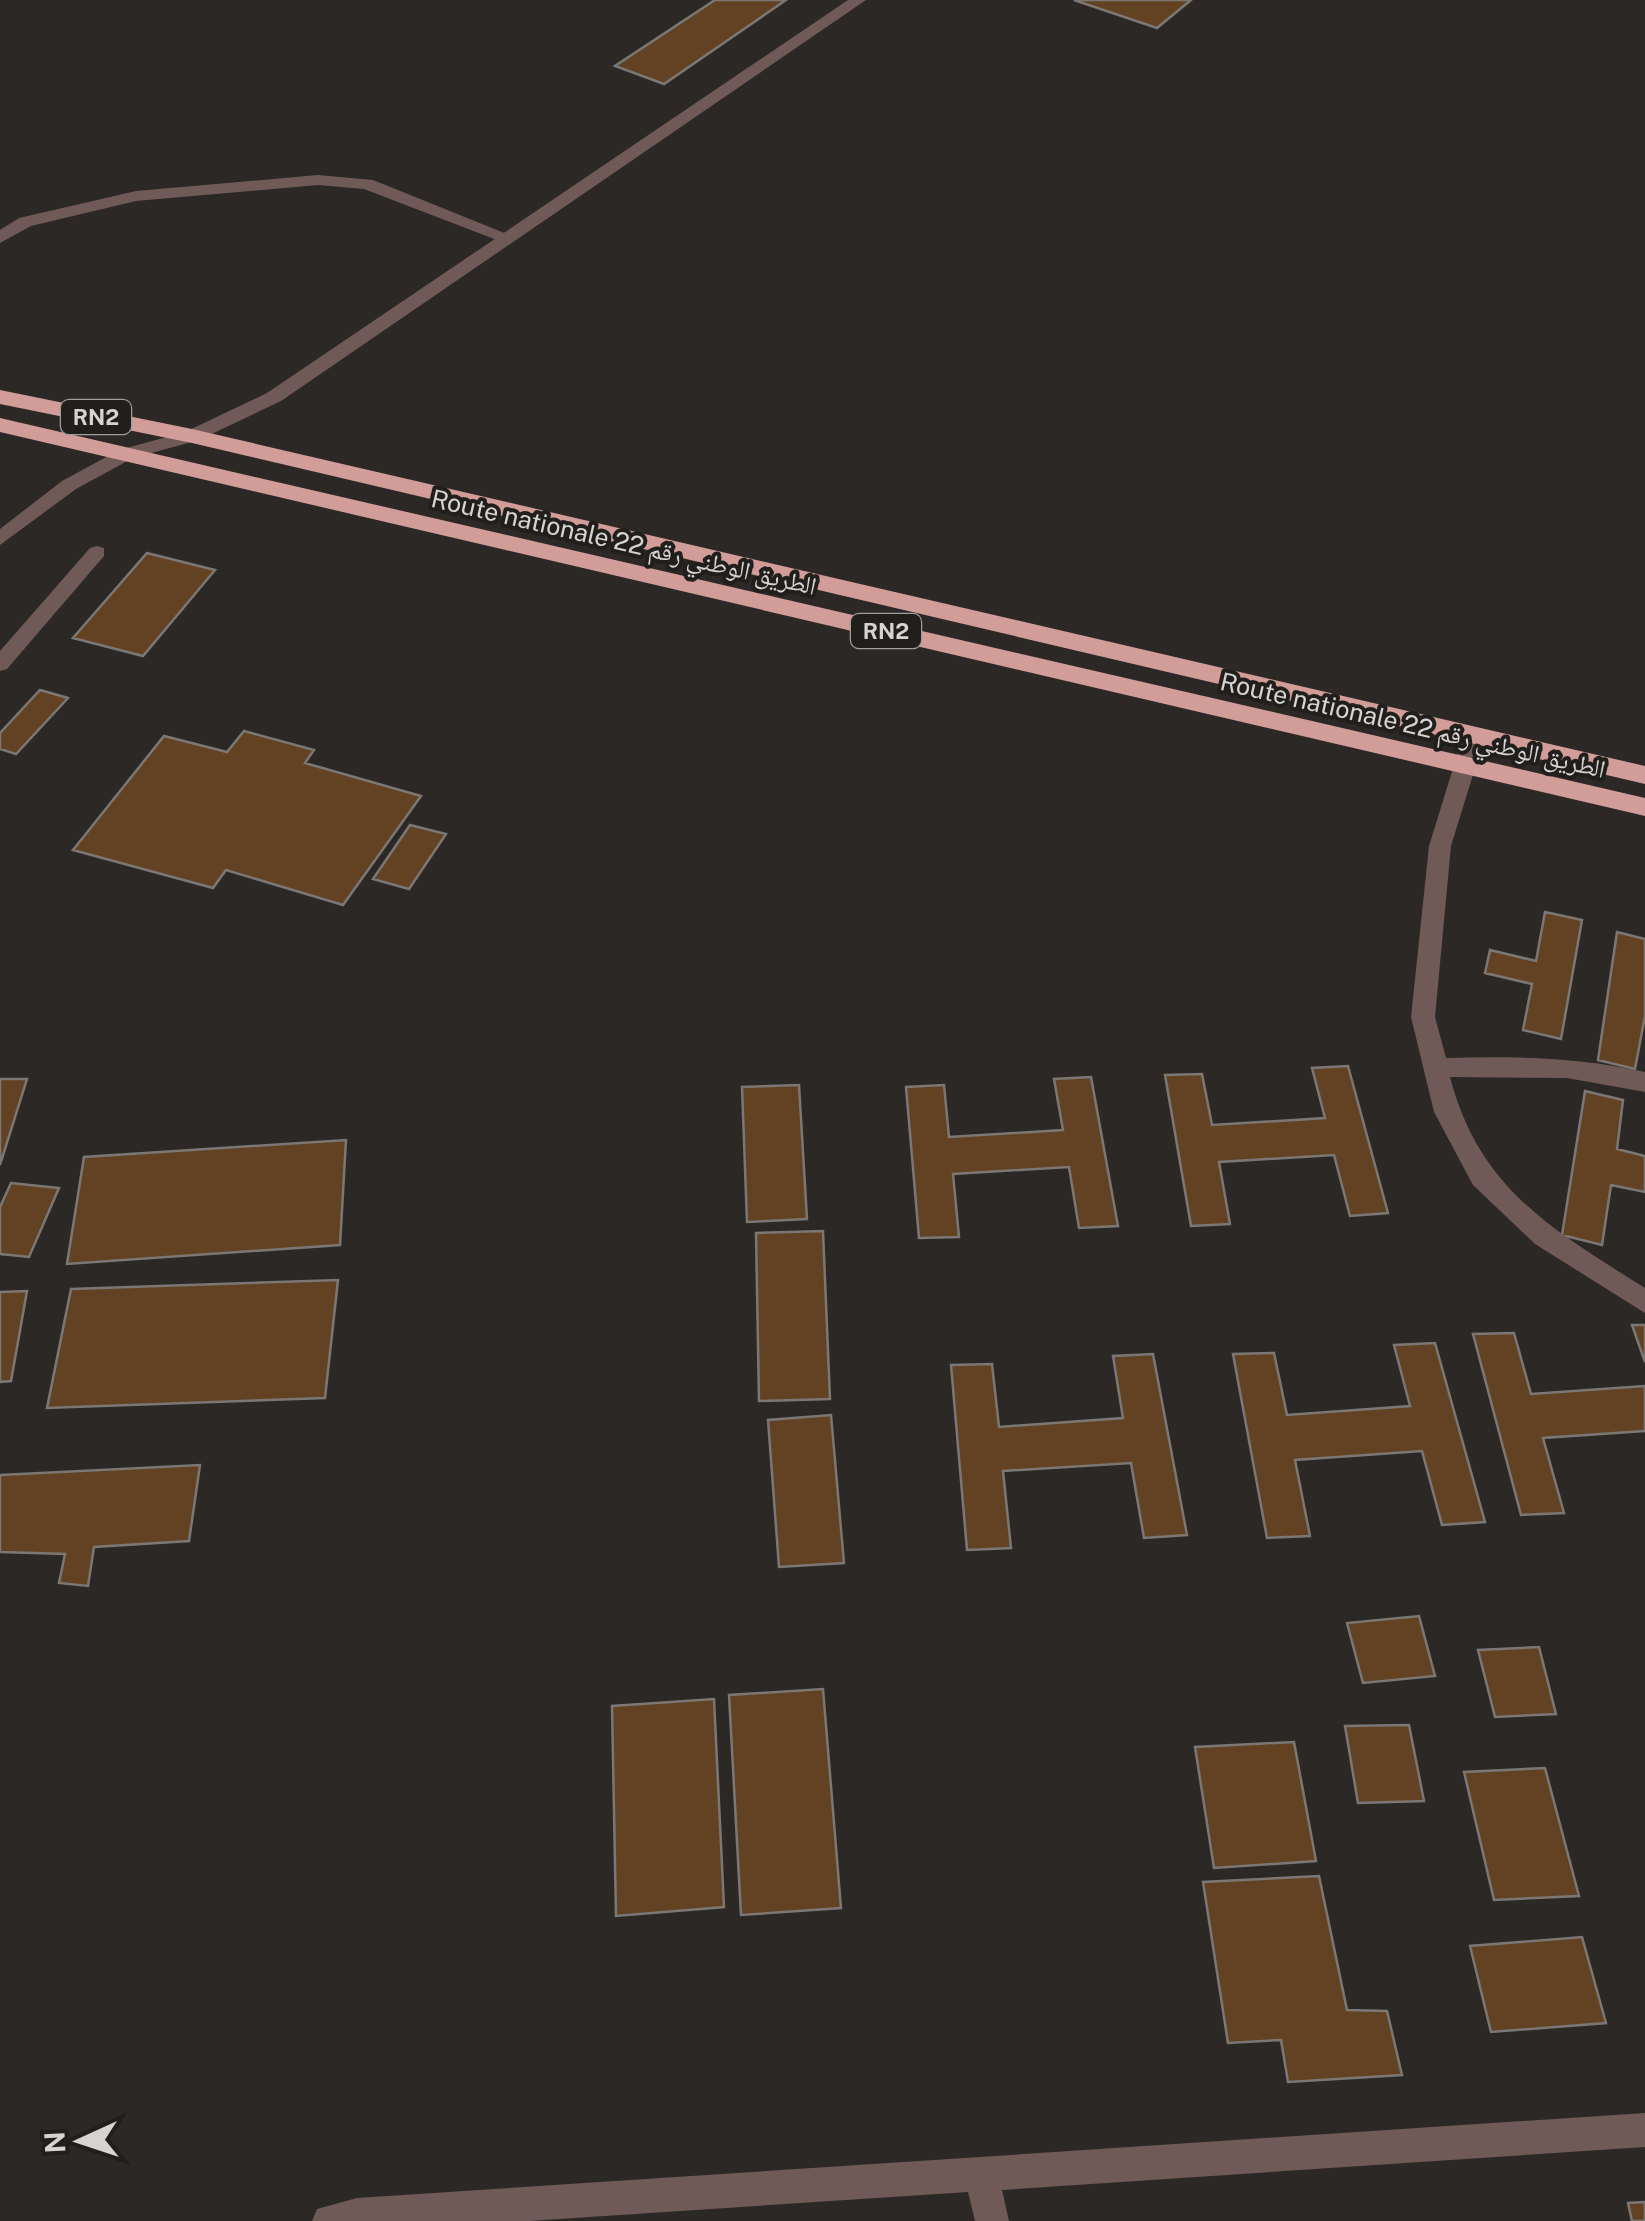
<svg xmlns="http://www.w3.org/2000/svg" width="1645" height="2221" font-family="'Public Sans','Noto Naskh Arabic',sans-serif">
<rect width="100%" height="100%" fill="#2b2826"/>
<path fill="#624223" stroke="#7b7774" stroke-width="2.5" d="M715 0H786L664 84 615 66Z
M1074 0H1191L1157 28Z
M147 553 215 570 143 656 73 638Z
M40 690 68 698 16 754 0 749V733Z
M244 731 314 750 305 763 421 796 343 905 226 870 213 888 73 850 164 736 227 752Z
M410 825 446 834 409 889 373 879Z
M1545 912 1582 920 1561 1039 1523 1030 1532 984 1485 973 1490 950 1536 961Z
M1617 932 1645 939V1016L1635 1069 1598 1060Z
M1348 1066 1388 1213 1350 1216 1334 1155 1219 1162 1230 1224 1191 1226 1165 1075 1202 1074 1212 1125 1325 1118 1312 1068Z
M1091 1077 1118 1226 1079 1228 1069 1167 953 1174 959 1237 919 1238 906 1087 944 1085 949 1137 1063 1130 1054 1079Z
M0 1079H27L0 1165Z
M799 1085 807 1219 747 1222 742 1087Z
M1585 1091 1623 1100 1617 1149 1645 1156V1192L1611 1185 1602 1245 1562 1235Z
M346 1140 340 1245 67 1264 84 1157Z
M11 1183 59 1188 29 1257 0 1254V1207Z
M823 1231 830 1399 759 1401 756 1233Z
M338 1280 325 1398 47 1408 71 1289Z
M27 1291 11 1381 0 1382V1292Z
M1632 1325H1645V1362Z
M1514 1333 1531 1394 1645 1386V1431L1543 1438 1564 1513 1521 1515 1473 1334Z
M1435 1343 1485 1522 1442 1525 1422 1451 1295 1460 1310 1536 1267 1538 1233 1354 1274 1353 1287 1415 1410 1406 1394 1345Z
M1153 1354 1187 1535 1144 1538 1131 1463 1003 1471 1011 1548 967 1550 951 1365 992 1364 999 1427 1123 1418 1113 1356Z
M831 1415 844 1563 779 1567 768 1420Z
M200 1465 189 1541 94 1547 88 1586 59 1583 65 1554 0 1552V1475Z
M1419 1616 1435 1676 1363 1683 1347 1623Z
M1539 1647 1556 1714 1495 1717 1478 1650Z
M823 1689 841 1908 741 1915 729 1695Z
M714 1699 724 1907 616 1916 612 1706Z
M1409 1725 1424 1801 1358 1803 1345 1726Z
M1294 1742 1316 1861 1214 1868 1195 1747Z
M1545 1768 1579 1896 1494 1900 1464 1772Z
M1319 1876 1347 2010 1387 2011 1402 2075 1288 2082 1281 2040 1228 2043 1203 1882Z
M1582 1937 1606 2023 1491 2032 1470 1946Z
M1645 2202V2221H1632L1628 2203Z"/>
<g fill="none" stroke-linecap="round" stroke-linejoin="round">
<path fill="#705a58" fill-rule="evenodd" d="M318 175 373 180 517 238 502 242 364 189 318 185 136 201 31 226 0 243V230L19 218 136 191Z
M97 546 104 548V556L7 669 0 671V651L90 548Z"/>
<path fill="#705a58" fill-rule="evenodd" d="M848 0H866L281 401 199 440 133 458 76 489 0 545V529L62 481 119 450 185 432 267 393Z
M1474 729 1485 736 1451 846 1435 1017 1446 1058C1513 1056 1579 1057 1645 1072V1092L1567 1078 1450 1077C1479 1189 1553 1230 1645 1288V1313L1535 1244 1473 1185 1434 1112 1411 1017 1429 846 1463 736Z
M1645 2113V2147L1002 2190 1009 2221H975L968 2192 529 2221H312L317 2209 357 2198Z"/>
<path fill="#d29d99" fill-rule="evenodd" d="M0 390 192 429 1645 766V784L192 443 0 404Z
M0 418 1645 798V816L0 432Z"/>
</g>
<g text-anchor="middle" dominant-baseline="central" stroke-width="8" stroke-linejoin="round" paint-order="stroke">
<g fill="#211f1c" stroke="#a09e9b" stroke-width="2.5">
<rect x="61" y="400" width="70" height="34" rx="8"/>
<rect x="851" y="614" width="70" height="34" rx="8"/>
</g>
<g font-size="22" font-weight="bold" fill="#d6d4d2">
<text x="96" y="417">RN2</text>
<text x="886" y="631">RN2</text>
</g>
<g font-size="25" fill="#d6d4d2" stroke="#211f1c">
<text transform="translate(624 542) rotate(13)">Route nationale 22 الطريق الوطني رقم</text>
<text transform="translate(1413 725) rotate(13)">Route nationale 22 الطريق الوطني رقم</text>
</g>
</g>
<g transform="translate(80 2141) rotate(267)" stroke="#211f1c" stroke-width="8" paint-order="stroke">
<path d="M0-8L18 38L0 25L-18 38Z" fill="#d6d4d2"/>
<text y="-15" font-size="28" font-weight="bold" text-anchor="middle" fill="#d6d4d2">N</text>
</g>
</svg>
